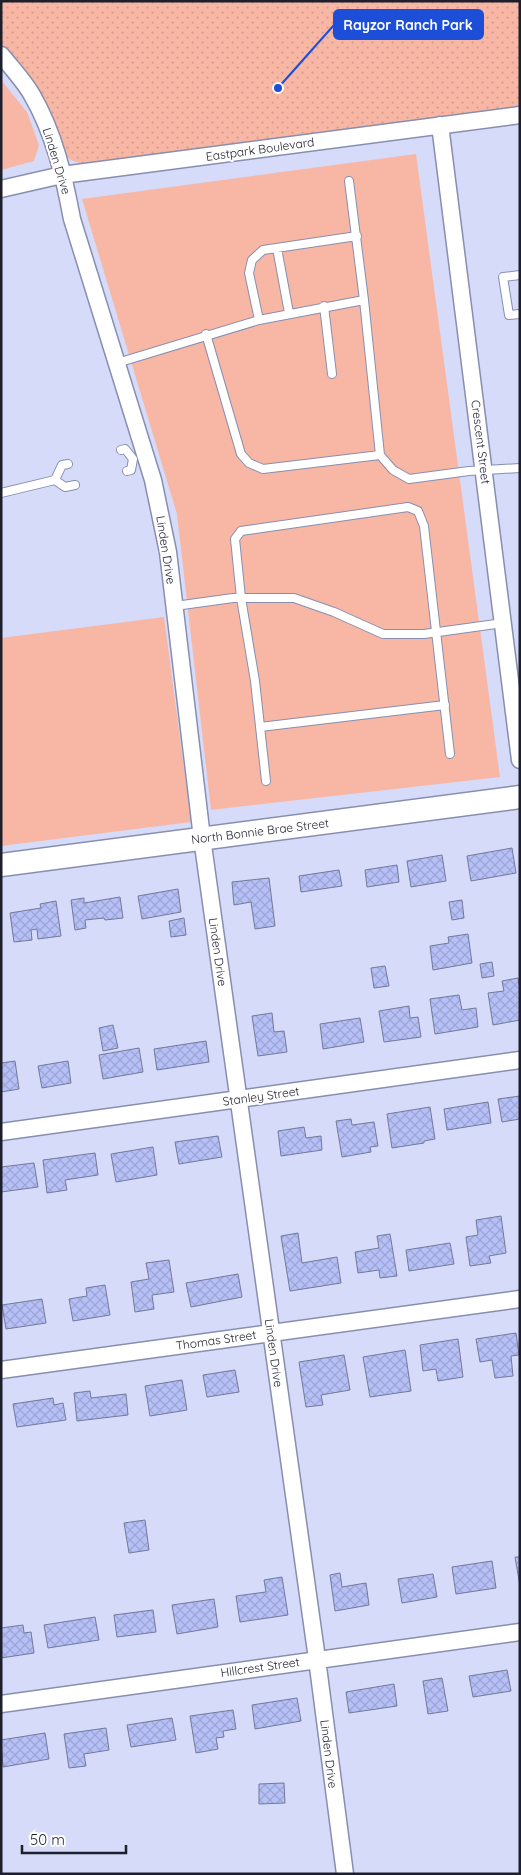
<svg xmlns="http://www.w3.org/2000/svg" width="521" height="1875" font-family="Quicksand,sans-serif">
<defs>
<pattern id="park-dots" width="8" height="8" patternUnits="userSpaceOnUse" patternTransform="scale(1.25)"><rect width="8" height="8" fill="#f8b7a4"/><path d="M2 2h.1M6 6h.1" fill="none" stroke="#d49d8d" stroke-width="1.8" stroke-linecap="round"/></pattern>
<pattern id="building-cross-hatch" width="8" height="8" patternUnits="userSpaceOnUse" patternTransform="scale(1.25)"><rect width="8" height="8" fill="#b6c0f7"/><path d="M0 0l8 8M0 8l8-8" fill="none" stroke="#9ca5d4"/></pattern>
</defs>
<rect width="100%" height="100%" fill="#d5dbf9"/>
<path fill="#f8b7a4" d="M1 80 27 112 39 145 34 161 1 170Z
M416 154 500 777 211 810 177 514 82 199Z
M164 617 191 822 1 846V638Z"/>
<path fill="url(#park-dots)" d="M1 1H520V106L83 164C77 162 69 161 66 155 60 143 57 127 52 114 40 88 21 67 1 45Z"/>
<path fill="url(#building-cross-hatch)" stroke="#72799a" d="M512 848 516 873 471 881 467 856Z
M442 855 446 881 411 887 407 861Z
M397 865 399 882 367 887 365 870Z
M339 870 342 886 301 892 299 876Z
M269 878 275 926 255 929 251 902 234 905 232 882Z
M178 889 181 912 142 919 138 896Z
M120 897 123 918 105 920 104 918 85 920 86 928 75 930 71 900 84 898V903Z
M462 900 464 918 452 920 449 902Z
M56 901 61 936 38 939 37 929 31 930 32 940 14 942 10 913 41 908 40 904Z
M184 918 186 935 171 937 169 921Z
M468 934 472 963 433 970 430 946 449 943 448 937Z
M492 962 494 976 482 978 480 964Z
M385 966 389 986 374 988 371 968Z
M518 978 520 990V1020L493 1025 488 993 504 991 502 981Z
M459 995 462 1010 476 1008 478 1027 435 1034 430 999Z
M409 1006 410 1018 418 1017 421 1037 384 1042 379 1011Z
M272 1013 274 1032 284 1031 287 1052 258 1056 252 1016Z
M360 1018 364 1042 323 1049 320 1024Z
M113 1025 118 1048 103 1051 99 1028Z
M206 1041 209 1062 157 1070 154 1049Z
M139 1048 143 1072 103 1079 99 1055Z
M15 1061 19 1089 1 1092V1063Z
M68 1061 71 1083 42 1088 38 1066Z
M520 1096V1119L502 1122 498 1099Z
M488 1102 491 1123 447 1130 444 1109Z
M430 1107 435 1139 424 1141V1143L392 1148 387 1114Z
M351 1119 352 1125 374 1122 378 1146 370 1147 371 1152 342 1157 336 1121Z
M304 1127 306 1138 321 1136 322 1150 281 1156 278 1131Z
M218 1136 222 1157 179 1164 175 1142Z
M153 1147 157 1175 116 1182 111 1154Z
M95 1153 98 1175 65 1180 67 1190 47 1193 43 1160Z
M34 1163 38 1187 1 1192V1167Z
M501 1216 506 1253 489 1256 491 1263 470 1266 466 1237 478 1235 476 1220Z
M298 1233 302 1263 337 1257 341 1283 290 1291 281 1236Z
M390 1234 397 1276 380 1278 379 1270 358 1273 355 1252 379 1248 377 1236Z
M450 1243 454 1264 409 1271 406 1250Z
M169 1260 174 1292 152 1295 154 1309 135 1312 131 1282 149 1279 146 1263Z
M238 1274 242 1297 191 1307 186 1283Z
M105 1285 110 1315 73 1321 69 1299 87 1296 86 1288Z
M42 1299 46 1323 6 1329 2 1305Z
M516 1333 519 1355 511 1356 513 1376 495 1378 492 1360 480 1362 476 1339Z
M458 1339 463 1377 438 1381 436 1369 423 1371 420 1345Z
M405 1350 411 1391 370 1397 363 1357Z
M344 1355 350 1390 321 1395 323 1405 306 1407 299 1362Z
M235 1370 239 1392 207 1397 203 1375Z
M182 1380 187 1410 150 1416 145 1386Z
M90 1391 91 1398 126 1394 128 1415 77 1421 74 1393Z
M53 1398 54 1405 63 1403 66 1420 17 1427 13 1404Z
M145 1520 149 1550 129 1553 124 1523Z
M515 1557H520V1586Z
M492 1561 496 1588 456 1594 452 1567Z
M340 1573 342 1587 366 1583 369 1605 335 1611 330 1575Z
M433 1574 437 1597 402 1603 398 1579Z
M282 1577 288 1615 240 1622 236 1596 266 1592 264 1580Z
M214 1599 218 1627 177 1634 172 1605Z
M153 1610 156 1632 117 1637 114 1615Z
M95 1617 99 1640 48 1648 44 1625Z
M23 1625 24 1633 31 1632 34 1653 1 1658V1628Z
M507 1670 511 1691 473 1697 469 1676Z
M442 1678 448 1711 428 1714 423 1681Z
M394 1684 397 1706 349 1713 346 1692Z
M297 1698 301 1721 255 1729 252 1705Z
M233 1710 236 1729 223 1731 224 1737 216 1738 218 1749 196 1753 190 1716Z
M172 1718 176 1740 131 1747 127 1725Z
M106 1728 109 1750 84 1754 86 1766 69 1768 64 1734Z
M45 1733 49 1759 3 1767 1 1740Z
M284 1783 285 1803 259 1804V1784Z"/>
<g fill="none" stroke-linecap="round" stroke-linejoin="round">
<defs>
<path id="lane" d="M277 248 289 313
M520 275 503 277 509 315 520 314
M364 300 380 455
M324 306 332 374
M259 320 249 273 252 260 263 250 357 236
M206 334 241 454 249 463 263 469 380 455 393 470 409 479 469 471 520 468
M117 363 259 320 364 300 349 181
M121 450 125 449 133 459 131 470 127 471
M55 480 65 487 75 485
M1 493 55 480 62 465 68 464
M175 606 233 598H294L334 612 383 634H424L503 623
M260 727 445 705
M266 781 255 681 241 598 235 539 241 531 408 507 418 511 424 526 450 754"/>
<path id="street" d="M1 55C12 68 24 81 32 95 54 133 64 176 72 219L153 480 168 552 202 838 317 1659 345 1874
M440 125 520 760
M1 189 62 175 520 115
M1 1132 520 1060
M1 1370 520 1299
M1 1704 520 1632"/>
<path id="secondary" d="M1 865 520 797"/>
</defs>
<use href="#lane" stroke="#878eb0" stroke-width="10"/>
<use href="#street" stroke="#878eb0" stroke-width="19"/>
<use href="#secondary" stroke="#878eb0" stroke-width="25"/>
<use href="#lane" stroke="#fff" stroke-width="8"/>
<use href="#street" stroke="#fff" stroke-width="16"/>
<use href="#secondary" stroke="#fff" stroke-width="22"/>
</g>
<g text-anchor="middle" dominant-baseline="central" stroke-width="4" stroke-linejoin="round" paint-order="stroke">
<g font-size="12" fill="#1d1f2c" stroke="#fefefe">
<text transform="translate(260 149) rotate(-8)">Eastpark Boulevard</text>
<text transform="translate(57 161) rotate(73)">Linden Drive</text>
<text transform="translate(481 442) rotate(83)">Crescent Street</text>
<text transform="translate(166 550) rotate(81)">Linden Drive</text>
<text transform="translate(260 831) rotate(-7)">North Bonnie Brae Street</text>
<text transform="translate(218 952) rotate(82)">Linden Drive</text>
<text transform="translate(261 1096) rotate(-8)">Stanley Street</text>
<text transform="translate(216 1340) rotate(-8)">Thomas Street</text>
<text transform="translate(274 1353) rotate(82)">Linden Drive</text>
<text transform="translate(260 1667) rotate(-8)">Hillcrest Street</text>
<text transform="translate(329 1754) rotate(83)">Linden Drive</text>
</g>
</g>
<path fill="none" stroke="#1d4ed8" stroke-width="2" d="M278 88L334 25"/>
<circle fill="#1d4ed8" stroke="#fefefe" stroke-width="2" cx="278" cy="88" r="5"/>
<rect fill="#1d4ed8" stroke="#1d4ed8" stroke-width="2" x="334" y="10" width="149" height="29" rx="5"/>
<g font-size="14" text-anchor="middle" font-weight="bold" fill="#fff">
<text x="408" y="30">Rayzor Ranch Park</text>
</g>
<rect width="521" height="1875" fill="none" stroke="#1d1f2c" stroke-width="5"/>
<path d="M22 1845v8h104v-8" fill="none" stroke="#1d1f2c" stroke-width="2.5"/>
<text x="30" y="1845" font-size="15" fill="#1d1f2c" stroke="#fefefe" stroke-width="4" paint-order="stroke">50 m</text>
</svg>
